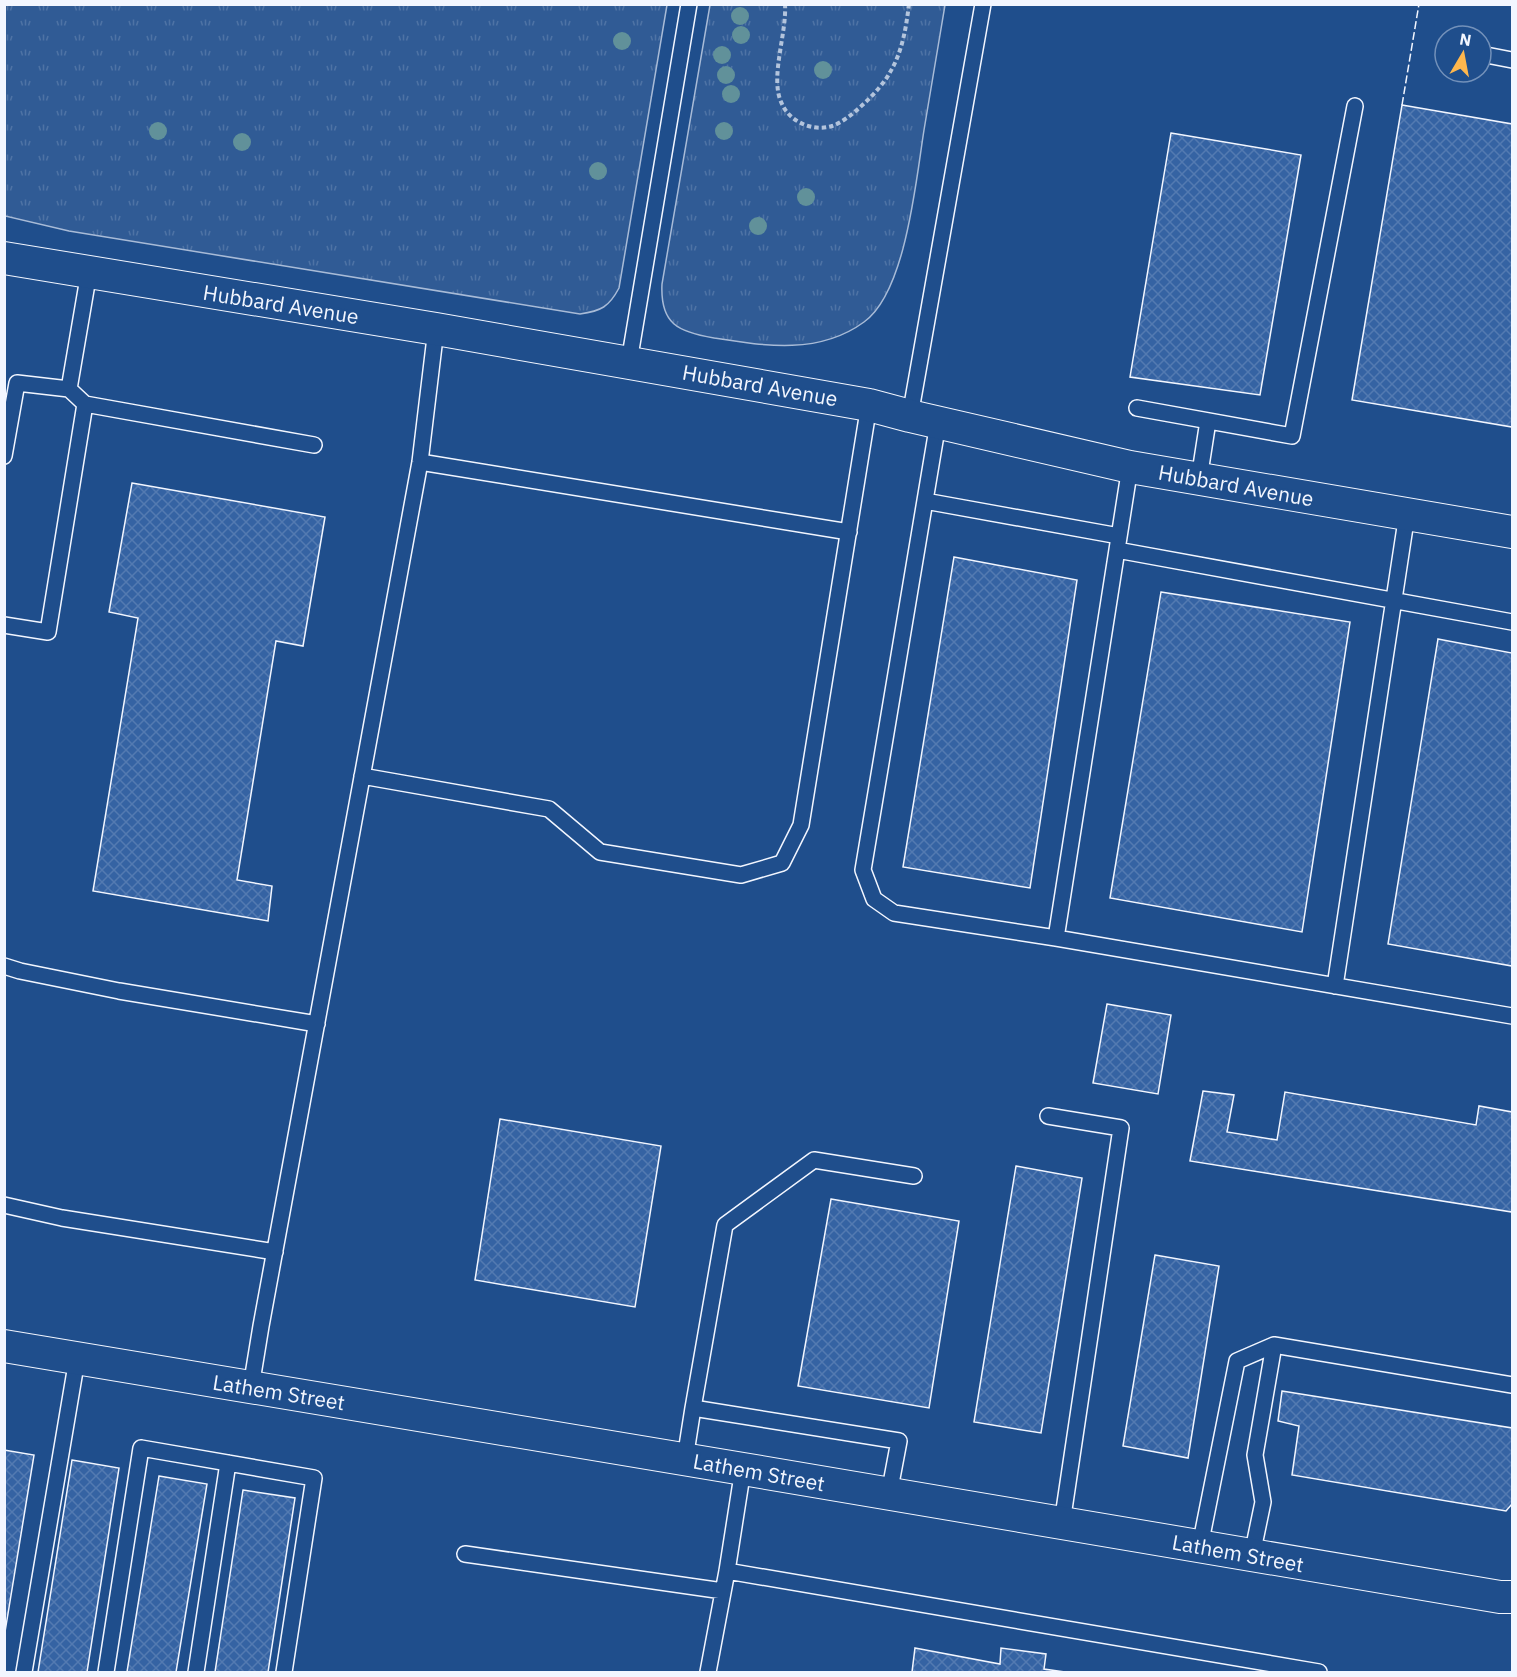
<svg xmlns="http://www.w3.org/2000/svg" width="1517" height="1677" font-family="'IBM Plex Sans',sans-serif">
<defs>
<pattern id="grass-tufts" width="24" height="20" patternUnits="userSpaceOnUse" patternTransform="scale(1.5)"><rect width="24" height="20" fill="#305b95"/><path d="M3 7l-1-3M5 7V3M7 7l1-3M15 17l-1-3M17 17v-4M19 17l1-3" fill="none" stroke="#4e73a5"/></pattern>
<pattern id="building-cross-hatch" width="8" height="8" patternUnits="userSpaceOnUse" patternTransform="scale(1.5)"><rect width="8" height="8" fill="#3563a3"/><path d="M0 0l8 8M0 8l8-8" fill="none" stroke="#537ab1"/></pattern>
</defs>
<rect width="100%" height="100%" fill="#1f4e8c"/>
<path fill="url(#grass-tufts)" stroke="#a8bbd7" stroke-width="1.5" d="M4 5H667L619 288C609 307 601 311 580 314L69 231 5 216Z
M710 5H945C938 46 931 88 924 130 916 180 906 292 864 322 819 355 765 346 714 338 678 332 660 324 662 284Z"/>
<path fill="url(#building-cross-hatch)" stroke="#f2f6ff" stroke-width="1.5" d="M1402 105 1512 124V427L1352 400Z
M1171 133 1301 155 1260 395 1130 377Z
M132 483 325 517 303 646 276 641 237 880 272 886 268 921 93 891 138 618 109 612Z
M954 557 1077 580 1030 888 903 867Z
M1161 592 1350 622 1302 932 1110 898Z
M1438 639 1512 653V966L1388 944Z
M1107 1004 1171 1015 1158 1094 1093 1083Z
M1203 1091 1234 1095 1227 1132 1277 1140 1285 1092 1476 1125 1479 1106 1512 1112V1212L1190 1161Z
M500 1119 661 1146 635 1307 475 1280Z
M1016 1166 1082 1178 1041 1433 974 1422Z
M831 1199 959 1221 929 1408 798 1386Z
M1155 1255 1219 1266 1188 1458 1123 1446Z
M1282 1391 1512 1428V1504L1506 1511 1292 1475 1299 1426 1278 1421Z
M4 1450 34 1455 4 1638Z
M72 1460 119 1468 87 1672H38Z
M159 1476 207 1484 176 1672H127Z
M243 1490 295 1498 268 1672H215Z
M915 1648 1000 1664 1001 1648 1046 1654 1044 1669 1065 1672H912Z"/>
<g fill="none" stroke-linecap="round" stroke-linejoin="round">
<defs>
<path id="lane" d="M1481 54 1512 60
M629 362 689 4
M69 389 89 272
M85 404 314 445
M1137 408 1292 436 1355 106
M910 416 983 4
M938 423 863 870 874 899 894 913 1056 938 1512 1016
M4 456 17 383 69 389 85 404 48 632 4 625
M420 462 849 532
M1199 479 1208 421
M925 501 1119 536
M1117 550 1512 622
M362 776 549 809 600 852 741 875 782 863 801 825 869 405
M1056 938 1130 467
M4 966 20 971 119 991 317 1024
M1335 986 1407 514
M1048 1116 1121 1128 1062 1523
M4 1205 62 1218 275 1252
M251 1387 261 1326 420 462 436 329
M693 1408 725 1225 814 1160 914 1176
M685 1459 693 1408 899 1441 889 1494
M1200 1546 1237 1361 1274 1345 1512 1385
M465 1554 723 1591
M1252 1555 1263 1502 1255 1455 1274 1345
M727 1571 1319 1672
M24 1672 77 1359
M106 1672 141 1448 314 1478 284 1672
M196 1672 228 1463
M708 1672 727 1571 743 1469"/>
<path id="street" d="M4 258 436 329 869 405 910 416 1130 467 1512 532
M4 1346 743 1469 1500 1597H1512"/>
</defs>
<use href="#lane" stroke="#f2f6ff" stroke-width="18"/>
<use href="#street" stroke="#f2f6ff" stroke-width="34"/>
<path stroke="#b3c4dc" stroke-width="4" stroke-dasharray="4.5 3" stroke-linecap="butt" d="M785 4C787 34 769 79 782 104 790 122 813 132 832 126 849 121 881 89 889 74 902 53 906 29 909 4"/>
<use href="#lane" stroke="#1f4e8c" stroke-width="15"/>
<use href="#street" stroke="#1f4e8c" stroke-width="32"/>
<path stroke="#f2f6ff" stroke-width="1.5" stroke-dasharray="8 3" stroke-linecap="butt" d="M1402 105 1419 4"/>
</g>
<g fill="#61919a">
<circle cx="740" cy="16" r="9"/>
<circle cx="741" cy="35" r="9"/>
<circle cx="622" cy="41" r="9"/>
<circle cx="722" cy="55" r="9"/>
<circle cx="823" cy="70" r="9"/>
<circle cx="726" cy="75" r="9"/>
<circle cx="731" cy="94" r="9"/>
<circle cx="158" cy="131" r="9"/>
<circle cx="724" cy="131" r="9"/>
<circle cx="242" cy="142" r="9"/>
<circle cx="598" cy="171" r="9"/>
<circle cx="806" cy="197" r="9"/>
<circle cx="758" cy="226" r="9"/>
</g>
<g text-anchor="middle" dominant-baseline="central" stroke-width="4.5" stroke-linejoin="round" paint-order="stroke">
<g font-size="21" fill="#f2f6ff" stroke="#1f4e8c">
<text transform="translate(281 304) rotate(9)">Hubbard Avenue</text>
<text transform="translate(760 385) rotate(10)">Hubbard Avenue</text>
<text transform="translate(1236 485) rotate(10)">Hubbard Avenue</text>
<text transform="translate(279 1392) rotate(9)">Lathem Street</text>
<text transform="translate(759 1472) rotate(10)">Lathem Street</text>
<text transform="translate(1238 1553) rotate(10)">Lathem Street</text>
</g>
</g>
<rect width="1517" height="1677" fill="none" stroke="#f2f6ff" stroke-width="12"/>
<g transform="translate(1463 54) rotate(10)"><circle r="28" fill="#1f4e8c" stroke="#7391ba" stroke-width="1.5"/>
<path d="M0-4.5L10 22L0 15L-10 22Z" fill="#ffb74d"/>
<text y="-9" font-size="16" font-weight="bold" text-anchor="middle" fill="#f2f6ff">N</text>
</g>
</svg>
